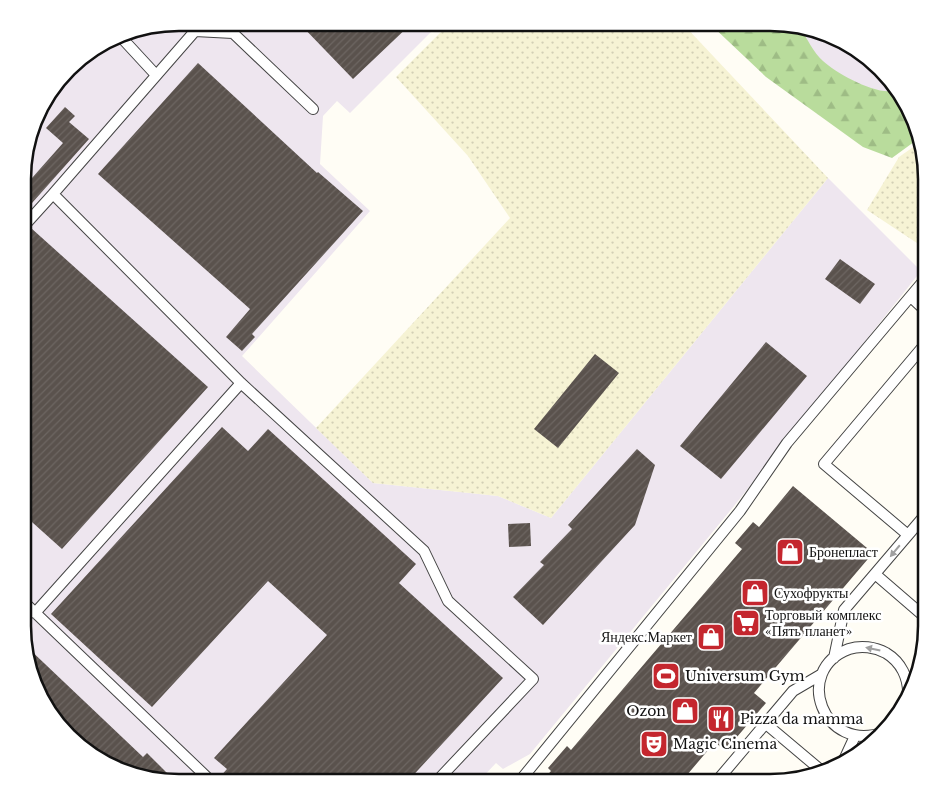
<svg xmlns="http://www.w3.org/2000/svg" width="949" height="805" font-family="'Libre Baskerville',serif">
<defs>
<pattern id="farmland-dots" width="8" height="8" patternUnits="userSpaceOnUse" patternTransform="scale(1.25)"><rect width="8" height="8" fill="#f6f3d4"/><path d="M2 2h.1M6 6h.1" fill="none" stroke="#d2cfb5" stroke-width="1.8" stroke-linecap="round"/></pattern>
<pattern id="forest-firs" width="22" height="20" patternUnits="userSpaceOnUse" patternTransform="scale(1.25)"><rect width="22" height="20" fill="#b9dc9c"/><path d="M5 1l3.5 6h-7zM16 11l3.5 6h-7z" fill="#9ebc85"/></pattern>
<pattern id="building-hatch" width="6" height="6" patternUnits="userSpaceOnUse" patternTransform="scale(1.25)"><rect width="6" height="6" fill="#5a524d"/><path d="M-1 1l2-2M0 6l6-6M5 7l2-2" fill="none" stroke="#6d6662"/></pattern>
</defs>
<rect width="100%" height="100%" fill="#fffdf5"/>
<path fill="#eee6ef" d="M180 23H440L350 113 337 101 323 116 320 164 370 211 242 356 373 483 498 496 551 518 828 178 921 271 734 506 530 754 503 769 496 763 478 782H180L119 770 68 736 35 686 23 636 24 159 43 101 76 61 129 31Z
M780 23 839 39 881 69 910 110 889 118 783 33Z"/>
<path fill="url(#farmland-dots)" d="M450 23H682L828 178 551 518 498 496 373 483 316 428 510 218 468 156 396 77Z
M919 143 926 169V249L867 210 899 157Z"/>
<path fill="url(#forest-firs)" d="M709 23H780L801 29C808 40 813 52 823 61 836 73 878 97 896 90L910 110 918 139 892 158 863 147 766 77Z"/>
<path fill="url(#building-hatch)" d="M299 23H412L353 79Z
M198 63 317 173 318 172 363 211 252 334 255 337 242 351 226 337 250 309 98 174Z
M65 107 75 116 69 122 89 139 24 212V187L63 143 46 128Z
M31 228 208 387 62 549 23 514 24 233Z
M840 259 875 284 860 304 825 279Z
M766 342 807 376 721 479 680 446Z
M595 354 619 373 558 448 534 429Z
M222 427 248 451 268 429 416 564 399 583 503 678 407 782H219L218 779 227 769 214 758 327 635 268 581 152 707 51 614Z
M637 449 655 465 635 525 543 625 513 597 544 565 540 562 572 529 568 525Z
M793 486 873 553 754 693 766 703 725 751 715 742 681 782H541L551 771 548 768 567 746 571 750 742 549 735 543 753 522 759 527Z
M530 523 531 546 509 547 508 524Z
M25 645 143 757 147 753 176 782 119 770 102 759 51 710 35 686Z"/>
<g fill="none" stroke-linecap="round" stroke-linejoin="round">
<defs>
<path id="service" d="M120 36 156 75
M313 109 233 33 195 31 53 194 241 383 424 551 448 601 533 679 436 782
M25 155 26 153
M24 226 53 194
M911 297 926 311
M908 535 824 464 926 343
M875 574 926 618
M23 601 212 782
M35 613 241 383
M834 658 844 610 926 514
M766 724 823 772
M884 732C823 755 792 670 849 649 861 645 875 647 886 653 901 662 909 678 908 696
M843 762 855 736
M519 782 740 511 787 443 926 278
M716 782 793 691 822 674"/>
</defs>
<use href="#service" stroke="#444" stroke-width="12"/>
<use href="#service" stroke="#fff" stroke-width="10"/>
</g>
<defs><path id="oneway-solid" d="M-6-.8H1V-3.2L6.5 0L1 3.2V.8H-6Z" transform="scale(1.25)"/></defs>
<g fill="#a0a0a0">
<use href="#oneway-solid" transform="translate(895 551) rotate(130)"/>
<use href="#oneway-solid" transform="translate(873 649) rotate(-168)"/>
</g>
<defs>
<symbol id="shop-square" viewBox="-11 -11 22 22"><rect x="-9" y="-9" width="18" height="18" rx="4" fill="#c4262e" stroke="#fff"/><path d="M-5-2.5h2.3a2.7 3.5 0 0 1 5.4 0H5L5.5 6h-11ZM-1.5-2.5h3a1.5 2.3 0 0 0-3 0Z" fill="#fff"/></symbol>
<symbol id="supermarket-square" viewBox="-11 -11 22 22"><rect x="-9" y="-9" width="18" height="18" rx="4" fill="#c4262e" stroke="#fff"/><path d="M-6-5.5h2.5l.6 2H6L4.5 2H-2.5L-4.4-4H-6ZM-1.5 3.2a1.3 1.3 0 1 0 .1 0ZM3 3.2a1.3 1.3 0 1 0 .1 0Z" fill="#fff"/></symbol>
<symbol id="stadium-square" viewBox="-11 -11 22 22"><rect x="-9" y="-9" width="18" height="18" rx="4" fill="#c4262e" stroke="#fff"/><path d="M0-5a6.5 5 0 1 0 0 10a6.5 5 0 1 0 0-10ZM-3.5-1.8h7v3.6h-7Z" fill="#fff"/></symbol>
<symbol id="restaurant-square" viewBox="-11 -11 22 22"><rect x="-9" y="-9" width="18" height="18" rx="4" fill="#c4262e" stroke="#fff"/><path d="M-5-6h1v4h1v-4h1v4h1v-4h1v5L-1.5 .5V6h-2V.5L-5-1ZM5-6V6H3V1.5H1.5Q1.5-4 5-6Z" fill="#fff"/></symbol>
<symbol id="theatre-square" viewBox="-11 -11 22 22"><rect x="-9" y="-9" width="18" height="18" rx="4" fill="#c4262e" stroke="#fff"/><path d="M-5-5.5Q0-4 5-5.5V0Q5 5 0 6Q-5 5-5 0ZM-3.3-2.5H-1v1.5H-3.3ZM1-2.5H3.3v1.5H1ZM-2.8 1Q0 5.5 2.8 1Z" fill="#fff"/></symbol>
</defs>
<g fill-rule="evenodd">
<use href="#shop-square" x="774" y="536" width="32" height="32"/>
<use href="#shop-square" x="739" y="577" width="32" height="32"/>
<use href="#supermarket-square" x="730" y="607" width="32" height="32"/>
<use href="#shop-square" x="695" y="621" width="32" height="32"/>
<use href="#stadium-square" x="650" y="660" width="32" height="32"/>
<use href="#shop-square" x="669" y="695" width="32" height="32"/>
<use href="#restaurant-square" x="705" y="703" width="32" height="32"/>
<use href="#theatre-square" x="638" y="728" width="32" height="32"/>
</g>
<g text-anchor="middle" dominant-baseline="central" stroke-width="5" stroke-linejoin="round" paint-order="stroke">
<g font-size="14" fill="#111" stroke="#fff" text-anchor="start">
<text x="809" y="552">Бронепласт</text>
<text x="774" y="593">Сухофрукты</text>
<text x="765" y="615">Торговый комплекс<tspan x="765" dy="16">«Пять планет»</tspan></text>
<text x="692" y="637" text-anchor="end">Яндекс.Маркет</text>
<text x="685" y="676">Universum Gym</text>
<text x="666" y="711" text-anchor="end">Ozon</text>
<text x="740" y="719">Pizza da mamma</text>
<text x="673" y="744">Magic Cinema</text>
</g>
</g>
<path d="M0 0H949V805H0ZM179 31H770A148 148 0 0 1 918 179V626A148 148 0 0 1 770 774H179A148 148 0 0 1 31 626V179A148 148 0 0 1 179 31Z" fill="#fff" fill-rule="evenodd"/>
<path fill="none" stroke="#111" stroke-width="2.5" d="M179 31H770A148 148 0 0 1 918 179V626A148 148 0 0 1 770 774H179A148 148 0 0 1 31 626V179A148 148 0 0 1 179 31Z"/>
</svg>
